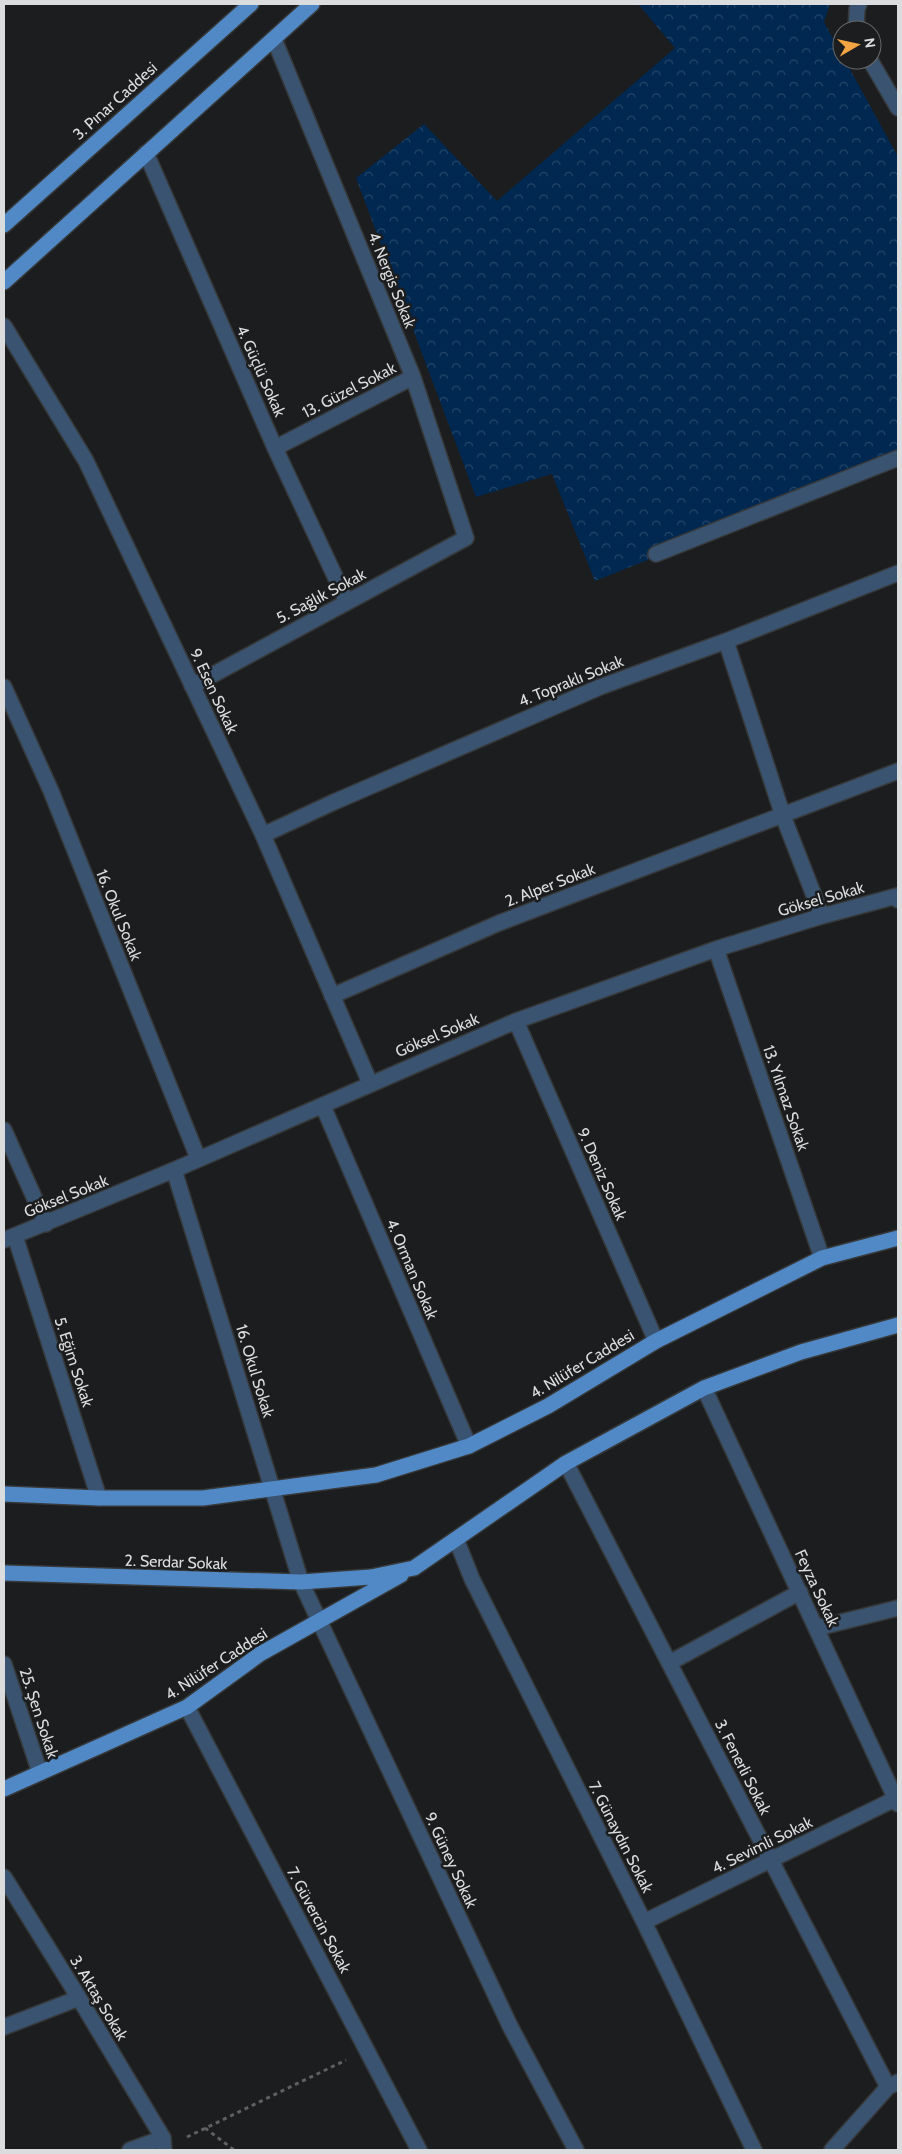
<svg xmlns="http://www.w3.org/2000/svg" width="902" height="2154" font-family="Cabin,sans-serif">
<defs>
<pattern id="park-crowns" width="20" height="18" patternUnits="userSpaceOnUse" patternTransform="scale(1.25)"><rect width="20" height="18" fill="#002851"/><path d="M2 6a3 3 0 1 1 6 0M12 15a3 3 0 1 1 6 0" fill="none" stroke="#25476a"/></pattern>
</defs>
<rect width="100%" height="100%" fill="#1b1d1e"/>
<path fill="url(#park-crowns)" d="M638 4H830L824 22 842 55V60H845L898 157V460L595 581 552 474 476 497 356 178 424 124 497 201 675 48Z"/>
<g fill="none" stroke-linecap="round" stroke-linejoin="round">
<defs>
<path id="minor" d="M856 30 857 9 859 4
M870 60 898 108
M146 153 275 448 347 602
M4 326 86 461 263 835 370 1083
M275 448 413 377
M656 554 898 458
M726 641 783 816 822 916
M192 686 466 538 413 377 274 39
M4 687 51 791 198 1158
M263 835 334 802 600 687 726 641 898 573
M716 949 822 1258
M332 996 499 923 898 771
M516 1021 656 1341
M323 1106 469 1446
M4 1130 46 1224
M174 1170 301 1582 510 2026 576 2150
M15 1236 99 1498
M4 1240 174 1170 516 1021 716 949 822 916 897 896 898 900
M704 1388 898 1804
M566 1463 888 2087
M456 1539 472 1579 644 1922 754 2150
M817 1628 898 1608
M669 1663 800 1592
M4 1664 40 1773
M187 1707 419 2150
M4 1877 79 1998 163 2138 164 2150
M644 1922 895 1799
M4 2027 79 1998
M130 2150 163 2138
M832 2150 888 2087 898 2082"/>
<path id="major" d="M4 225 251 4
M4 282 312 4
M4 1494 99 1498H203L376 1475 469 1446 548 1406 656 1341 822 1258 898 1238
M4 1573 301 1582 371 1577 414 1568 566 1463 704 1388 801 1352 898 1325
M4 1789 187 1707 260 1654 401 1575"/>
</defs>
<use href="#minor" stroke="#363839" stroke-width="18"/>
<use href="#major" stroke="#363839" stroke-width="18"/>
<path stroke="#5f6061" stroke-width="3" stroke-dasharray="4 4" stroke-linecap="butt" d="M205 2128 234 2150
M187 2137 346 2060"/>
<use href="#minor" stroke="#395370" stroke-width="15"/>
<use href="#major" stroke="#5189c6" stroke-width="15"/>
</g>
<g text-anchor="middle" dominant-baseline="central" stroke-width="5" stroke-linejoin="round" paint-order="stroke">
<g font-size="16" fill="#dbdcdd" stroke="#1b1d1e">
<text transform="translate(115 101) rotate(-42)">3. Pınar Caddesi</text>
<text transform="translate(392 280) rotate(68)">4. Nergis Sokak</text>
<text transform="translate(261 371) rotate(66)">4. Güçlü Sokak</text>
<text transform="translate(349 390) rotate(-27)">13. Güzel Sokak</text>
<text transform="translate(321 596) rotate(-28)">5. Sağlık Sokak</text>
<text transform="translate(571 681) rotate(-22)">4. Topraklı Sokak</text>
<text transform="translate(214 691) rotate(65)">9. Esen Sokak</text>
<text transform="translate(550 885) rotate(-21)">2. Alper Sokak</text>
<text transform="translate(821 899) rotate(-16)">Göksel Sokak</text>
<text transform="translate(119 915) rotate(68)">16. Okul Sokak</text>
<text transform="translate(437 1035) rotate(-23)">Göksel Sokak</text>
<text transform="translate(786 1098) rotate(71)">13. Yılmaz Sokak</text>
<text transform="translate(602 1174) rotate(66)">9. Deniz Sokak</text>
<text transform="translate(66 1196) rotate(-22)">Göksel Sokak</text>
<text transform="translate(412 1269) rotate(67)">4. Orman Sokak</text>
<text transform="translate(74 1362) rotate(72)">5. Eğim Sokak</text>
<text transform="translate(582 1364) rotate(-31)">4. Nilüfer Caddesi</text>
<text transform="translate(255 1371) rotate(73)">16. Okul Sokak</text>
<text transform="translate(176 1562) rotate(2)">2. Serdar Sokak</text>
<text transform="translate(817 1588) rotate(65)">Feyza Sokak</text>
<text transform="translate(216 1664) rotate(-33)">4. Nilüfer Caddesi</text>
<text transform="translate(39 1713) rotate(72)">25. Şen Sokak</text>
<text transform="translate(743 1767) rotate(63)">3. Fenerli Sokak</text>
<text transform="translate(621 1837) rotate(63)">7. Günaydın Sokak</text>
<text transform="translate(762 1845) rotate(-26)">4. Sevimli Sokak</text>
<text transform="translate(451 1860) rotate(65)">9. Güney Sokak</text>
<text transform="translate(319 1920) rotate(62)">7. Güvercin Sokak</text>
<text transform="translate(99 1998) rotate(59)">3. Aktaş Sokak</text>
</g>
</g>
<rect width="902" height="2154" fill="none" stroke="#dbdcdd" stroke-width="10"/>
<g transform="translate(857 45) rotate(81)"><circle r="24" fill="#1b1d1e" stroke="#68696a"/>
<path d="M0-4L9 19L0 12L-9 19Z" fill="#f3a443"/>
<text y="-8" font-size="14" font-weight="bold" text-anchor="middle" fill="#dbdcdd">N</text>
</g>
</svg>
